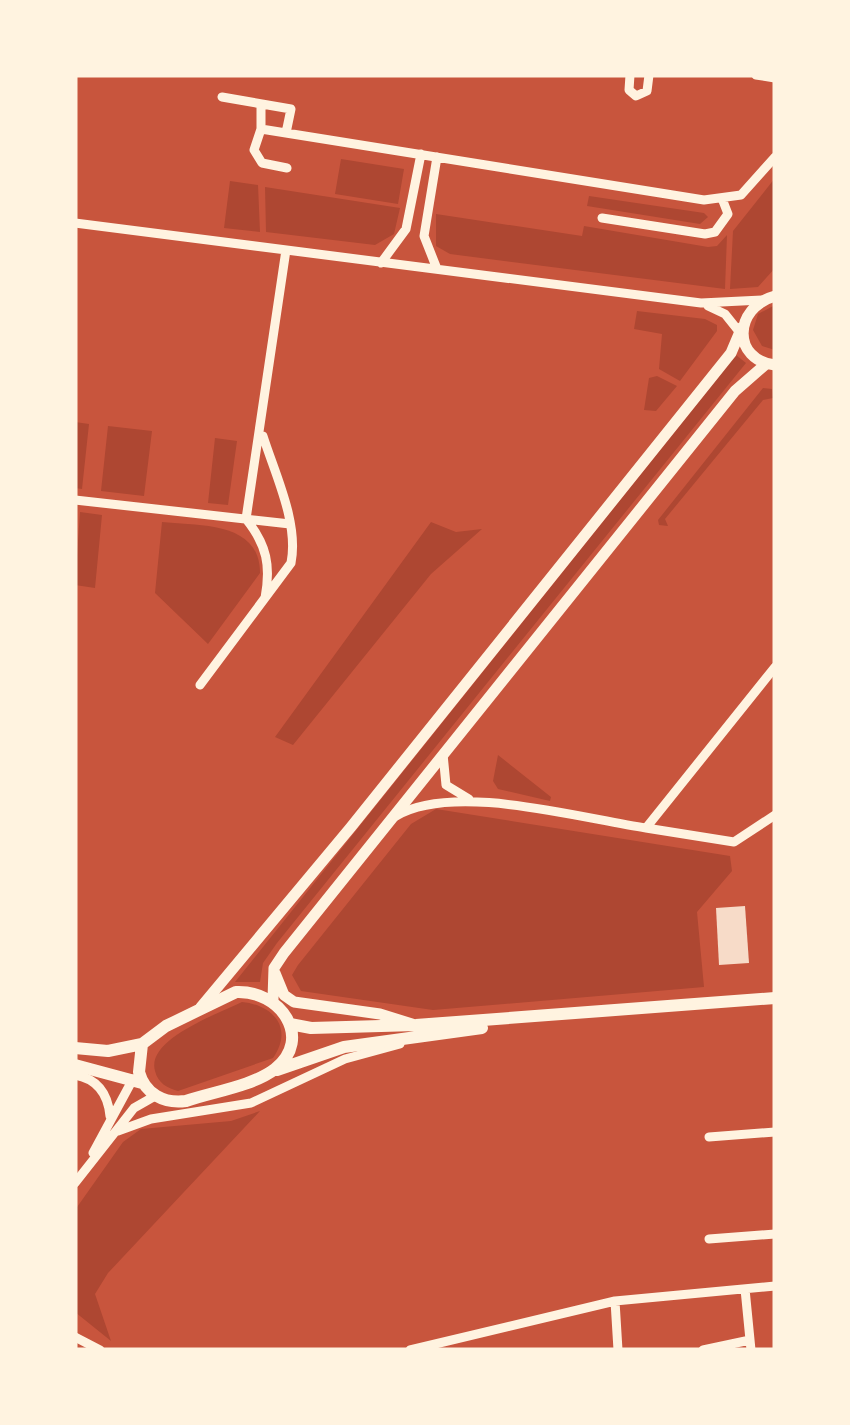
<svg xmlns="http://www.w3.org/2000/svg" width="850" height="1425" font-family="'IBM Plex Sans',sans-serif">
<rect width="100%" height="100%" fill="#c8553d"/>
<path fill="#ae4732" d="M341 159 404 169 398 204 335 194Z
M775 178V268L758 287 730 289 733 231Z
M230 181 258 185 260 232 224 228Z
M265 187 400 208 394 234 375 245 266 232Z
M589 196 704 213 708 217 700 224 587 206Z
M436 214 582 236 584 226 708 247 717 246 727 235 725 289 450 254 436 246Z
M775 305V350L762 346 753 330 758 314Z
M637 311 705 319 717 325V331L680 381 659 369 662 334 634 329Z
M736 355 746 363 277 943 263 963 260 982H235Z
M657 376 677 386 656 411 644 410 649 378Z
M763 388 772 389 773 398 763 400 665 519 668 526 659 525 658 520Z
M75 422 89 424 82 489 75 488Z
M108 426 152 431 144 496 101 491Z
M215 438 237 441 228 505 208 503Z
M80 512 102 515 95 588 75 585Z
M162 522C199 526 260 521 260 573L208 644 155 593Z
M431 522 456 532 482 529 431 574 293 745 275 737Z
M498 755 551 797 550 801 498 789 493 781Z
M436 809 730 856 732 871 697 912 704 987 433 1010 301 991 292 975 298 965 411 824Z
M242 1002C273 1005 294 1028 273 1058L178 1091C167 1088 158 1083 155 1071 146 1039 218 1014 242 1002Z
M260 1111 108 1273 95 1294 111 1341 75 1312V1210L123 1142 141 1129 231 1121Z"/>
<path fill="#f7dbc8" d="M745 906 749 963 719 965 716 908Z"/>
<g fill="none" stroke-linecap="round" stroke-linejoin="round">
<path stroke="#fff3e0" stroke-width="9" d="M630 75 629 90 636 96 647 91 649 75
M756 75 775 78
M222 97 291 109 286 133
M261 104V129L254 150 262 163 287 168
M261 129 704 200 741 195 775 157
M602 218 705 234 715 232 728 214 723 201
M75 223 701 303 762 300
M381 263 406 229 421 154
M437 269 424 236 437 157
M708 306 725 314 741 334
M75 500 290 524
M265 598C271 566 267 545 246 519L286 250
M200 685 291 563C299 523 275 474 263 436
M443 754 446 785 469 799
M396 816C454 782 579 818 646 828L775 667
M646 828 734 842 775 815
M75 1075C98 1079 108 1094 110 1116
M118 1131 151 1119 251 1103 345 1059 400 1044
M709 1137 775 1132
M93 1153 133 1079
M75 1183 134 1108 155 1096
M709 1239 775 1234
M745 1289 751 1350
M615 1301 618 1350
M75 1337 100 1350
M410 1350 615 1301 775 1286
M703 1350 750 1340"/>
<path stroke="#fff3e0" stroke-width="11" d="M775 296C733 308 732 360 775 365
M275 973 284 995 294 1002 380 1014 412 1024
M273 999 274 968 284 953 735 391 766 364
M201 1007 351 827 731 353 742 327"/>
<path stroke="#fff3e0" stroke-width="12" d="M236 992C280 990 314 1038 275 1069 253 1086 212 1092 186 1101 164 1104 145 1094 139 1072L142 1044 166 1026Z
M290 1024 311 1028 416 1025 775 998
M75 1048 108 1051 142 1044
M75 1065 142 1083
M277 1070 344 1047 482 1028"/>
</g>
<rect width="850" height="1425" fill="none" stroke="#fff3e0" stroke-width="155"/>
</svg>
